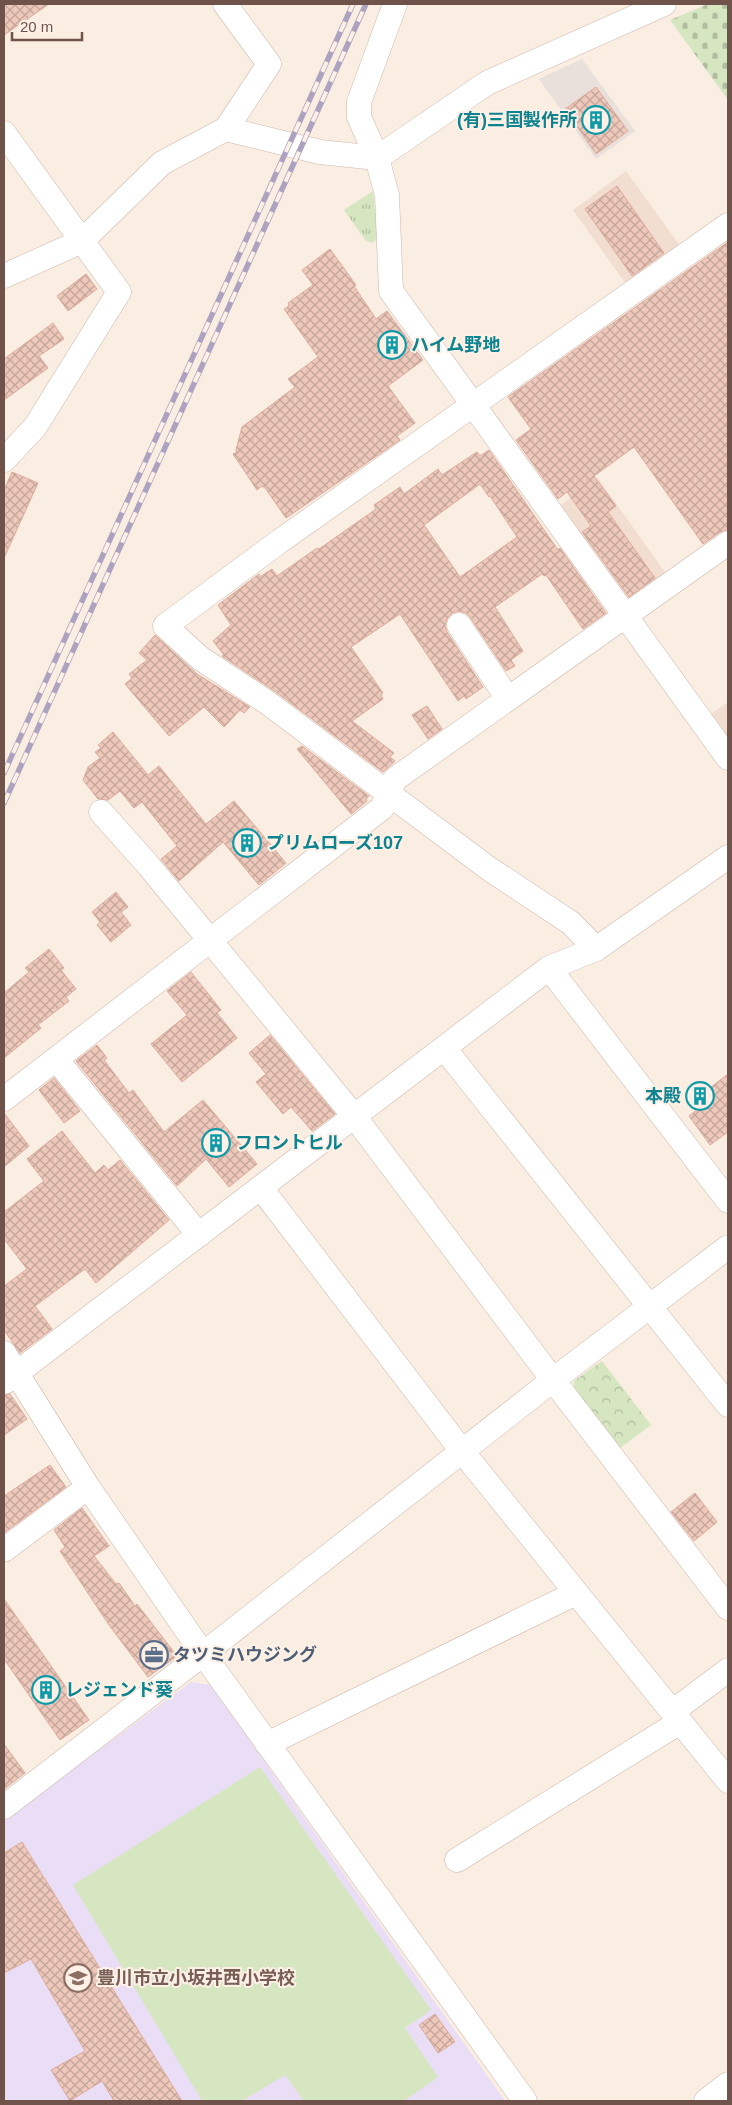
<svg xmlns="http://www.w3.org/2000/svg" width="732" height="2105" font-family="Helvetica,'Noto Sans JP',sans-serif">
<defs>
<pattern id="grass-tufts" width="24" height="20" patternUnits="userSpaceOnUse" patternTransform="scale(1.25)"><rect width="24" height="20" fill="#d5e6c1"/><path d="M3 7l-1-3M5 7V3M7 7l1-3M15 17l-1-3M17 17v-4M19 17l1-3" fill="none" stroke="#b1bd9f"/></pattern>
<pattern id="cemetery-stones" width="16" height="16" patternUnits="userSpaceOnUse" patternTransform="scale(1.25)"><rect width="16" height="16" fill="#d5e6c1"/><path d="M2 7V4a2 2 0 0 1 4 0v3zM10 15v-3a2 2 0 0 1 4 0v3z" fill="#b1bd9f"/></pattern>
<pattern id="park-crowns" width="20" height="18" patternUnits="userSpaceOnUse" patternTransform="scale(1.25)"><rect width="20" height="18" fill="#d5e6c1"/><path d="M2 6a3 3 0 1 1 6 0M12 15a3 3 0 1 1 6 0" fill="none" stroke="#b1bd9f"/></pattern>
<pattern id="building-cross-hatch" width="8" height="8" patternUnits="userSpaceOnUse" patternTransform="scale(1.25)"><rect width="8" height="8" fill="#edc8bb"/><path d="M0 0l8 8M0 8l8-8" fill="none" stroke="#c4a59a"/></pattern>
</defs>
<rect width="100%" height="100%" fill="#faede1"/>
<path fill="#f1ded0" d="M626 171 683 250 629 288 573 210Z
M598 478 669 578 629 606 558 507Z
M728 702V746L707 717Z"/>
<path fill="#e9e0dc" d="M582 59 635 131 596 159 539 79Z"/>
<path fill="#eadef6" d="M191 1682 210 1685 505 2101H4V1820Z"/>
<path fill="url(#grass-tufts)" d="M373 191 378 238 372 243 366 241 344 210Z"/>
<path fill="url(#cemetery-stones)" d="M708 4H728V100L670 20Z"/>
<path fill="url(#park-crowns)" d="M602 1361 651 1425 616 1451 574 1395V1381Z"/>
<path fill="#d5e6c1" d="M260 1767 431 2010 405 2028 438 2077 404 2101H304L285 2075 242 2101H202L73 1885Z"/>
<path fill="url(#building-cross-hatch)" stroke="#deac9d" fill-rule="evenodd" d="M4 4H49L4 35Z
M596 87 628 131 596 154 565 109Z
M617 186 664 253 632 276 585 209Z
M728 242V530L720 532 703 544 634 447 594 476 616 506 608 512 655 578 629 597 582 532 591 526 567 492 558 499 516 440 531 429 508 397Z
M330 249 356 285 354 286 376 319 387 311 423 360 388 386 415 423 397 436 400 440 286 518 265 488 262 486 257 490 233 454 237 452 236 450 242 427 295 387 288 379 318 357 284 309 289 306 288 303 313 285 302 270Z
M86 274 97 289 68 311 57 296Z
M53 323 64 339 39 356 48 368 4 400V359Z
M489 450 558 550 560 548 606 613 583 629 546 575 544 576 542 574 495 607 523 651 511 660 515 666 506 671 470 617 466 613 459 611 452 613 447 619 445 625 447 632 483 687 466 699 464 696 458 701 400 614 351 647 383 693 381 695 383 699 352 721 394 753 390 757 395 761 383 772 276 692 222 656 224 655 213 641 231 625 218 605 259 574 260 577 272 569 277 576 317 548 319 549 376 509 374 505 400 487 404 494 438 469 442 475 477 452 480 456ZM480 484 489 497 490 496 517 537 460 577 424 525Z
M12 472 38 483 4 558V490Z
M155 635 197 674 250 707 244 713 240 710 224 727 204 707 169 736 125 684 132 678 129 674 147 660 139 653Z
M427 706 442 729 428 739 412 715Z
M113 732 148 775 159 766 206 824 234 801 286 863 259 885 223 842 179 881 161 859 177 846 142 802 134 808 120 791 108 800 98 799 83 780 88 767 100 758 95 752 101 748 98 745Z
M302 746 369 796 366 799 367 801 351 814 297 749Z
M116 892 128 907 121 912 131 925 111 942 97 925 100 922 92 912Z
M49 949 64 968 61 970 76 989 66 997 69 1001 38 1025 41 1028 4 1058V993L29 972 25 968Z
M191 972 221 1010 217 1013 237 1038 182 1082 151 1044 187 1015 167 991Z
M270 1035 335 1114 312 1131 291 1107 283 1114 256 1082 266 1074 249 1053Z
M97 1045 107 1058 104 1060 129 1093 133 1090 164 1132 203 1100 257 1164 229 1187 206 1159 177 1186 76 1061Z
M728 1074V1132L710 1145 689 1116 699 1108 693 1101Z
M54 1078 80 1111 64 1123 39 1090Z
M4 1113 29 1146 4 1167Z
M62 1131 95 1173 104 1165 108 1170 120 1160 169 1220 96 1283 85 1269 35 1306 52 1329 20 1353 4 1330V1286L27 1269 4 1239V1212L44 1181 27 1159Z
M10 1394 27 1419 4 1435V1395Z
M50 1465 66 1487 4 1533V1496Z
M695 1493 717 1522 694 1541 671 1512Z
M82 1508 109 1546 94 1556 116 1584 119 1583 135 1606 137 1604 177 1656 148 1677 109 1625 60 1551 65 1547 54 1530Z
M4 1599 89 1720 60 1740 4 1659Z
M4 1744 25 1773 4 1789Z
M22 1842 182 2101H114L102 2081 70 2101 51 2070 85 2051 31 1959 4 1973V1853Z
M435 2014 455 2042 438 2053 419 2025Z"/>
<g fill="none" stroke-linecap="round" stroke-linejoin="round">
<defs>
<path id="street" d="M395 4 359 102V117L377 158 387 195 391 291 728 758
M226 129 320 152 377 158 487 83 664 4
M4 133 119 292 35 427 4 460
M4 276 82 241 162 163 226 129 269 64 225 4
M459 625 508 699
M101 812 149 866 354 1116 553 1380 728 1608
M596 949 571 923 488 868 268 703 200 658 165 626 280 541 728 225
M549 968 728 1201
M444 1048 728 1405
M56 1059 199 1235
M4 1099 382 808 395 779 728 543
M261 1188 462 1451 728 1781
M4 1353 88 1487 203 1654 525 2101
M5 1382 549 968 596 949 728 857
M4 1550 88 1487
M672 1712 728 1670
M267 1744 576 1593
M4 1807 203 1654 553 1380 728 1247
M457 1860 680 1722
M706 2101 728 2084"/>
</defs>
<use href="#street" stroke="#ccb6ac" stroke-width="25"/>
<use href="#street" stroke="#fff" stroke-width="24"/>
<defs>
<path id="rail" d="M4 773 353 4
M4 803 366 4"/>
</defs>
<use href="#rail" stroke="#aea2c1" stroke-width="5.5"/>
<use href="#rail" stroke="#fdf1e7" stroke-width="4" stroke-dasharray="11" stroke-linecap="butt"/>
</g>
<defs>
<symbol id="building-ring" viewBox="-11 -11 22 22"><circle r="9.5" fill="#fdf1e7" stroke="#0f9aa8" stroke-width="1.5"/><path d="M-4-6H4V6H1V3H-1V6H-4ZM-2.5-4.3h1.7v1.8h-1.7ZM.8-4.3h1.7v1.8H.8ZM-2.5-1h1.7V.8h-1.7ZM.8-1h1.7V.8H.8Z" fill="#0f9aa8"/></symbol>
<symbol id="office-ring" viewBox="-11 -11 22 22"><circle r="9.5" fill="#fdf1e7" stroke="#5c6f8a" stroke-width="1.5"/><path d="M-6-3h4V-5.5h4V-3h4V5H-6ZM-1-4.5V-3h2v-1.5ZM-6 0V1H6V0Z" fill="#5c6f8a"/></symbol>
<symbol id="school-ring" viewBox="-11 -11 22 22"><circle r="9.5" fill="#fdf1e7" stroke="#8d6e63" stroke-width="1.5"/><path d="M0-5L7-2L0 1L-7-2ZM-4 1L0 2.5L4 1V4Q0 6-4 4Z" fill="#8d6e63"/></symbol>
</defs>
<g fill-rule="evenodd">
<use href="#building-ring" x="580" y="104" width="32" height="32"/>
<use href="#building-ring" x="376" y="329" width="32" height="32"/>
<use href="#building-ring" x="231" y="827" width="32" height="32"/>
<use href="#building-ring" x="684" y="1080" width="32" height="32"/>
<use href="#building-ring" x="200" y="1127" width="32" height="32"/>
<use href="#office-ring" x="138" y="1639" width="32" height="32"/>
<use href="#building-ring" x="30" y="1674" width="32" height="32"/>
<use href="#school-ring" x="62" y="1962" width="32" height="32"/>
</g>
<g text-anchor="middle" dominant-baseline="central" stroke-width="4" stroke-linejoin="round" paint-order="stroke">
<g font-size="18" font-weight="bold" fill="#0d838f" stroke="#fdf1e7" text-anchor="start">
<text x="577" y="120" text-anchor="end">(有)三国製作所</text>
<text x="411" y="345">ハイム野地</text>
<text x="266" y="843">プリムローズ107</text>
<text x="681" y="1096" text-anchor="end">本殿</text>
<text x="235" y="1143">フロントヒル</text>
<text x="65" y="1690">レジェンド葵</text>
</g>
<g font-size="18" font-weight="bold" fill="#4e5e75" stroke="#fdf1e7" text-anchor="start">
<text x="173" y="1655">タツミハウジング</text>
</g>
<g font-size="18" font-weight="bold" fill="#785e54" stroke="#fdf1e7" text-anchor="start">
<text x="97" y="1978">豊川市立小坂井西小学校</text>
</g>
</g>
<rect width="732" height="2105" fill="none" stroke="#6f524a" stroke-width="10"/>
<path d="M12 32v8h70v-8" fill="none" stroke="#6f524a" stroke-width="2.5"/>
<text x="20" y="32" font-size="15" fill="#6f524a" stroke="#fdf1e7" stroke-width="4" paint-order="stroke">20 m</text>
</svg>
